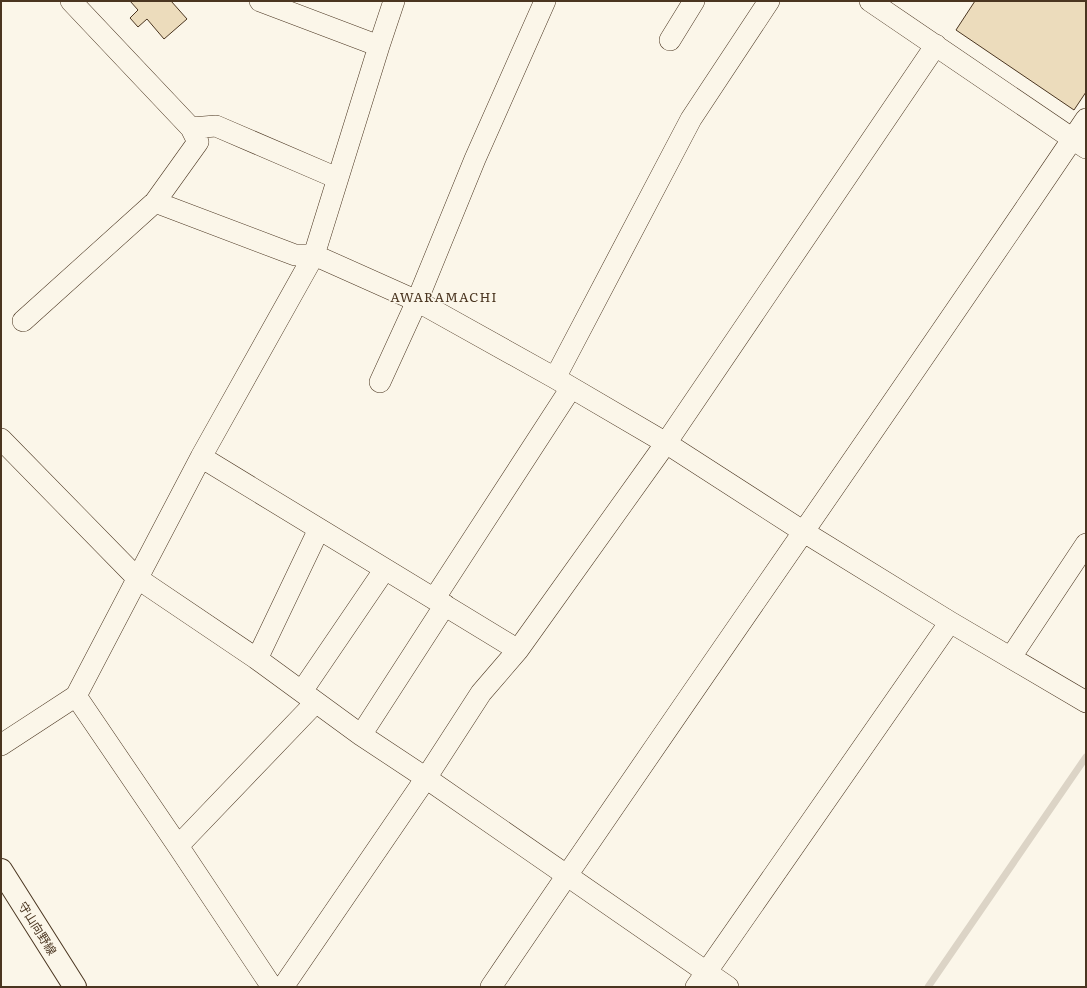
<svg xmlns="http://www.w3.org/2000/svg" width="1087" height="988" font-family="Literata,'Noto Sans JP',serif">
<rect width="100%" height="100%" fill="#fbf6e9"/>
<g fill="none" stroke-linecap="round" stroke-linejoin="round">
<path stroke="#dcd4c6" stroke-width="7" d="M928 987 1086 757"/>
</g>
<path fill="#ecdcbc" stroke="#4a3520" d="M130 1H171L187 19 164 39 147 19 138 27 130 18 138 10Z
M975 1H1086V92L1074 110 956 30Z"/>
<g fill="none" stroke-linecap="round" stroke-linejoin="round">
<defs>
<path id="minor" d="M260 1 379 46
M870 1 1086 148
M670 40 694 1
M191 128 216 126 337 178
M155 202 295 255H314L417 301 555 378 666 443 804 532 950 622 1086 702
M23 321 155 202 198 142 191 128 71 1
M555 378 691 119 769 1
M380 382 417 301 475 159 545 1
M1 439 137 578 257 659 361 735 426 778 728 987
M201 457 518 650
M434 599 571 388
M1011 657 1086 544
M257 659 319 529
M302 691 385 569
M76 696 178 846 272 987
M361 735 445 605
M1 745 76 696 201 457 314 255 379 46 394 1
M178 846 316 702
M283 987 426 778 481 693 518 650 666 443 936 45
M491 987C687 697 890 410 1086 119
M696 987 950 622"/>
<path id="secondary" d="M1 870 75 987"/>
</defs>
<use href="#minor" stroke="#4a3520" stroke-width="22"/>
<use href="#secondary" stroke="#4a3520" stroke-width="24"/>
<use href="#minor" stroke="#fbf6e9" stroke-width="21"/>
<use href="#secondary" stroke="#fbf6e9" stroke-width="22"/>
</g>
<g text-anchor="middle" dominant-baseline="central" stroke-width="3" stroke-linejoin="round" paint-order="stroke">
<g font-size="12" fill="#4a3520" stroke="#fbf6e9">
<text transform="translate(38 928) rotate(58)">守山向野線</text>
</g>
<g font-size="13" letter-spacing="1" fill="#4a3520" stroke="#fbf6e9">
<text x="444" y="296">AWARAMACHI</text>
</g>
</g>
<rect width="1087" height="988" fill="none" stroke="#4a3520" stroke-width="4"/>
</svg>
